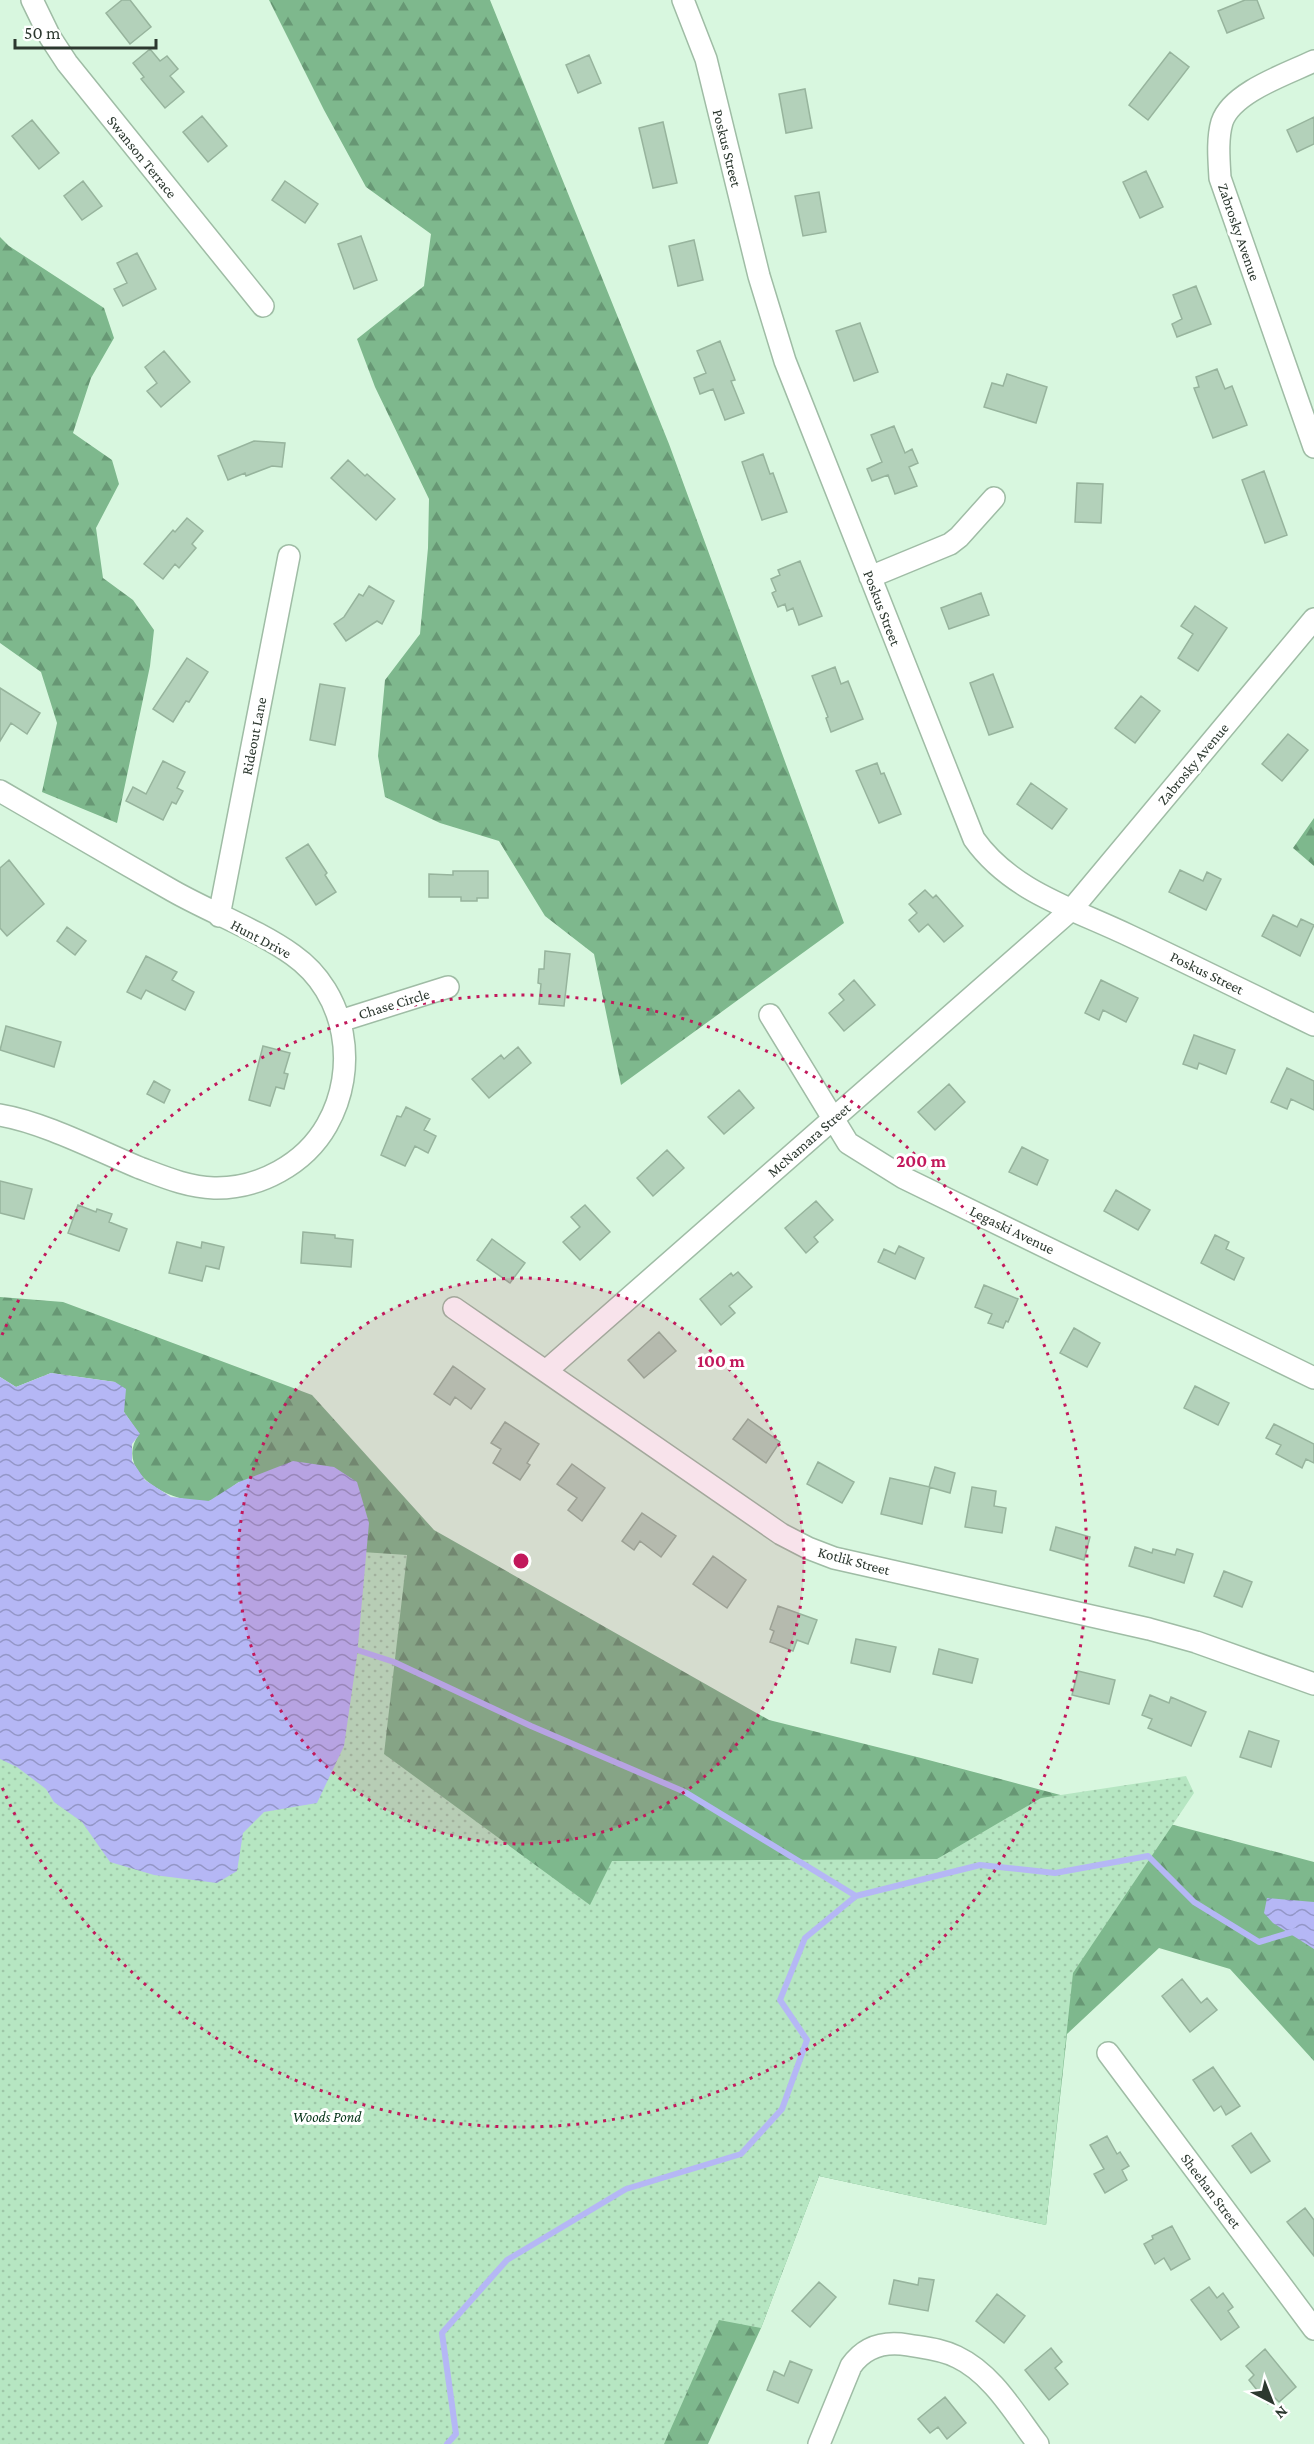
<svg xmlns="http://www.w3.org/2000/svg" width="1314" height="2444" font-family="'Crimson Pro',serif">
<defs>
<pattern id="forest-firs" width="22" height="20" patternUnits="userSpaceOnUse" patternTransform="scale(1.5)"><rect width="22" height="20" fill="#7eb88d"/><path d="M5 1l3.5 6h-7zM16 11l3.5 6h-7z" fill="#679774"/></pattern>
<pattern id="park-dots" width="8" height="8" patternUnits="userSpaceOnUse" patternTransform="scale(1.5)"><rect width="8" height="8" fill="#b6e6c2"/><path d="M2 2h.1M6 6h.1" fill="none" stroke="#9dc6a7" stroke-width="1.8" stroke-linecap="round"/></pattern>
<pattern id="water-waves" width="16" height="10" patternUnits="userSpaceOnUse" patternTransform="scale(1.5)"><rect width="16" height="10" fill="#b5b7f5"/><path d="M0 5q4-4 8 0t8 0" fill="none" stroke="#9396c7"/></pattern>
</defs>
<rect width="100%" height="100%" fill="#d8f7df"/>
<path fill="url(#forest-firs)" d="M269 0H490L669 444 844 923 621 1085 594 954 545 916 499 841 440 823 385 797 378 756 385 680 420 634 428 548 429 499 375 387 357 339 424 286 431 234 366 187 324 110Z
M0 237 9 246 104 308 114 338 91 378 73 433 112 460 119 484 96 528 103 578 133 600 154 630 150 666 117 823 42 792 57 723 41 672 0 643Z
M1314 818V866L1293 848Z
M0 1297 63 1302 312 1395 434 1530 769 1720 921 1758 1314 1862V2061L1230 1969 1159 1948 1067 2034 1046 2225 819 2176 761 2328 708 2444H0V2380L239 1482C231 1487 218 1500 208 1501 173 1505 112 1473 139 1434L124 1412 115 1382 51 1373 16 1387 0 1377Z"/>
<path fill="url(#park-dots)" d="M0 1528 407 1555 384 1754 590 1905 612 1861 937 1859 1041 1798 1186 1776 1194 1793 1073 1973 1046 2225 819 2176 761 2328 719 2320 664 2444H0Z"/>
<path fill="url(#water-waves)" d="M51 1373 115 1382 126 1389 124 1412 140 1434 132 1444V1461L145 1480 171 1497 209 1501 239 1482 293 1461 334 1467 357 1482 369 1523 357 1656 344 1746 317 1803 264 1812 243 1833 237 1871 217 1883 154 1875 110 1862 82 1822 54 1802 46 1789 17 1767 0 1759V1377L16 1387Z
M1267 1898 1314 1902V1949L1273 1923 1264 1913Z"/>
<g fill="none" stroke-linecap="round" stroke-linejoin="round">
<path stroke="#b5b7f5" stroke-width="6" d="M351 1648 394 1662 531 1726 685 1792 856 1896 980 1865 1055 1873 1148 1856 1194 1902 1259 1942 1296 1931
M447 2444 456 2434 442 2333 507 2260 626 2189 741 2154 782 2109 807 2040 780 2000 805 1938 856 1896"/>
</g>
<path fill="#b3d1ba" stroke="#97b49d" stroke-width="1.5" d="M122 0H130L151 27 130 44 106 13Z
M1245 0H1257L1264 18 1227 33 1218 11Z
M150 49 160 61 167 56 178 69 170 76 184 92 165 108 141 79 144 77 133 63Z
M1170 52 1189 67 1148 120 1129 105Z
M589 55 601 83 578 93 566 65Z
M805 89 812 128 786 133 779 94Z
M202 116 227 146 208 162 183 132Z
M1314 117V144L1297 152 1287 130Z
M32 120 59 153 39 169 12 136Z
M663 122 677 183 653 188 639 128Z
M1146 171 1163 207 1140 218 1123 182Z
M83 181 102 206 82 220 64 196Z
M285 181 318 204 305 223 272 200Z
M819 192 826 232 803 236 795 196Z
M361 236 377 280 354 289 338 244Z
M694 240 703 280 678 286 669 246Z
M137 253 156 289 123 306 114 289 127 283 117 263Z
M1196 286 1211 324 1177 337 1172 324 1182 319 1173 295Z
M860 323 878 372 854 381 836 331Z
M720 341 735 380 731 381 744 413 725 420 713 389 700 394 694 378 706 373 697 351Z
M164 351 190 382 161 407 147 391 157 383 145 367Z
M1217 369 1225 389 1232 386 1247 425 1213 438 1194 388 1199 387 1196 377Z
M1007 374 1047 387 1036 423 984 407 992 383 1003 386Z
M894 426 905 453 912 449 918 463 909 467 917 486 895 494 888 475 872 481 867 469 882 462 871 435Z
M254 441 285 443 282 467 272 466 246 476 245 473 228 480 218 456Z
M763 454 770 474 773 473 787 512 762 520 742 462Z
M348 460 365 476 367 474 395 499 376 520 331 478Z
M1264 471 1287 535 1265 543 1242 480Z
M1077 483 1103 484 1101 523 1075 522Z
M187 518 203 531 192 544 196 548 179 568 175 564 163 579 144 564 173 530 175 532Z
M800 561 822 616 799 625 793 608 787 611 785 604 778 607 772 593 776 591 771 579 780 575 778 570Z
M369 586 394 601 382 624 377 621 346 641 334 624 344 617 359 594 363 596Z
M981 593 989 615 949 629 941 608Z
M1195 606 1227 628 1198 671 1178 658 1193 634 1181 626Z
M187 658 208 672 189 702 186 701 173 722 153 709Z
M835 667 841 684 848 681 863 719 831 732 826 718 828 717 812 676Z
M993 674 1013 727 989 735 970 683Z
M320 684 345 688 335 745 310 740Z
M0 688 40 713 27 734 11 723 0 741Z
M1141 696 1160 711 1135 743 1115 728Z
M1288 734 1308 750 1282 781 1262 764Z
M163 761 185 772 177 788 183 791 176 804 172 802 163 820 126 801 133 787 146 794Z
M877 763 881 774 884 773 901 814 879 823 856 771Z
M1031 783 1067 809 1052 829 1017 804Z
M308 844 327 873 325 875 336 892 316 905 286 858Z
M9 860 44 904 7 936 0 928V868Z
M1180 870 1203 881 1207 872 1221 879 1206 910 1169 892Z
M453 871H488V898H477V901H461V897H429V874L453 875Z
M925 890 933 898 936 895 963 926 944 942 928 924 919 932 909 920 917 913 909 904Z
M1273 915 1297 927 1301 919 1314 925 1300 956 1262 936Z
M67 927 86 941 75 955 57 941Z
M545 951 570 954 564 1006 539 1004 541 984 538 983 539 969H544Z
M146 956 177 972 172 980 194 992 185 1010 146 990 141 999 127 992Z
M854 980 875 1005 844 1031 829 1013 844 1000 839 994Z
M1101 980 1138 998 1126 1022 1103 1010 1099 1020 1085 1013Z
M6 1026 61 1042 54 1067 0 1050Z
M1194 1035 1235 1050 1226 1074 1199 1063 1197 1069 1183 1064Z
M263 1046 290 1053 284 1073 288 1074 284 1089 276 1087 270 1106 249 1100Z
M518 1047 531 1063 489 1098 472 1079 501 1055 504 1059Z
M1287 1068 1314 1081V1110L1291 1099 1287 1109 1271 1102Z
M154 1081 170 1090 164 1103 147 1094Z
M949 1084 965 1102 935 1130 918 1112Z
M739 1090 754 1108 724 1134 708 1117Z
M406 1107 430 1119 424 1130 436 1136 428 1153 415 1146 405 1166 381 1155 397 1116 401 1117Z
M1022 1147 1048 1160 1037 1185 1009 1172Z
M667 1150 684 1168 653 1196 637 1178Z
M0 1181 32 1189 24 1219 0 1213Z
M1116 1190 1150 1210 1138 1230 1104 1211Z
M816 1201 833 1220 814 1237 818 1242 806 1253 785 1228Z
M78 1205 96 1212 97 1209 112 1214 109 1222 127 1229 119 1251 68 1233Z
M585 1205 610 1232 580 1260 563 1242 580 1227 571 1217Z
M303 1232 335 1235V1238L353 1240 351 1267 301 1263Z
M1215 1235 1229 1242 1226 1249 1244 1258 1234 1280 1201 1263Z
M492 1239 525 1263 510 1283 477 1260Z
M177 1242 201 1248 202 1242 224 1247 219 1269 206 1266 202 1281 169 1273Z
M899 1246 924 1258 915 1279 878 1262 884 1249 895 1254Z
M738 1272 752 1287 729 1306 735 1313 721 1325 700 1299 731 1273 733 1276Z
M984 1285 1018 1299 1008 1322 1006 1321 1003 1328 988 1323 992 1314 975 1307Z
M1074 1328 1100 1343 1087 1367 1060 1353Z
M659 1332 676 1351 644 1378 628 1360Z
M453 1366 485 1389 471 1409 455 1397 450 1405 434 1394Z
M1195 1386 1229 1403 1218 1425 1184 1408Z
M748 1419 780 1442 766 1463 733 1439Z
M505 1422 539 1444 527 1463 530 1465 520 1480 493 1463 501 1449 491 1443Z
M1274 1424 1314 1444V1463L1306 1459 1302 1468 1276 1454 1281 1445 1266 1438Z
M818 1462 854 1482 842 1503 807 1484Z
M572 1464 605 1488 582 1521 568 1510 577 1498 557 1484Z
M935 1467 955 1473 950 1493 929 1487Z
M890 1478 930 1487 922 1524 881 1514Z
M972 1487 996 1491 994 1506 1006 1508 1002 1533 965 1527Z
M642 1513 676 1536 661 1557 640 1541 634 1550 622 1541Z
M1056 1527 1090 1537 1084 1560 1050 1550Z
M1135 1547 1152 1553 1153 1549 1175 1555 1177 1549 1193 1554 1184 1583 1129 1566Z
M713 1556 746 1580 727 1608 693 1584Z
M1224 1571 1252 1582 1242 1607 1214 1596Z
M778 1606 817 1620 808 1644 797 1640 793 1651 770 1642 774 1631 770 1629Z
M856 1639 896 1647 890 1672 851 1663Z
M939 1649 978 1659 972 1683 933 1674Z
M1078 1671 1115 1680 1109 1704 1072 1695Z
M1150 1695 1169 1703 1171 1697 1206 1712 1191 1746 1148 1728 1152 1719 1142 1715Z
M1249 1731 1279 1741 1271 1767 1240 1757Z
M1182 1979 1201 2003 1207 1998 1217 2010 1190 2032 1162 1996Z
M1213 2067 1240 2106 1226 2115 1221 2106 1214 2111 1193 2080Z
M1251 2133 1270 2161 1251 2173 1232 2146Z
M1107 2136 1117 2154 1120 2152 1129 2166 1122 2170 1127 2180 1105 2193 1094 2174 1104 2169 1090 2145Z
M1305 2208 1314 2220V2256L1287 2222Z
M1172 2226 1190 2259 1171 2270 1164 2258 1155 2264 1144 2244 1153 2239 1152 2236Z
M919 2278 934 2280 928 2311 889 2304 894 2280 918 2285Z
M819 2282 836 2297 810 2327 792 2311Z
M1209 2287 1217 2298 1223 2293 1233 2307 1228 2311 1239 2327 1221 2340 1191 2300Z
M997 2294 1025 2316 1004 2343 976 2321Z
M1051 2348 1062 2362 1055 2368 1068 2384 1049 2400 1025 2370Z
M1265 2349 1296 2387 1279 2402 1275 2398 1268 2404 1249 2380 1254 2375 1246 2366Z
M790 2361 812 2370 798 2403 767 2390 774 2371 784 2376Z
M945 2397 966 2423 947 2439 938 2427 930 2433 918 2419Z"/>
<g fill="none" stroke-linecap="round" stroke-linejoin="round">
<defs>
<path id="minor" d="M32 0 50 37 67 63 263 306
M683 0 706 59 759 276 785 361 974 839C1011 891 1071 908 1128 935 1190 964 1252 995 1314 1025
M1314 61C1287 74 1232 92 1222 122 1217 139 1219 160 1220 178L1314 447
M870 577 950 544 959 537 994 498
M0 791C57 824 115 858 173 891 210 912 258 930 293 955 347 993 359 1069 327 1125 305 1164 259 1189 214 1188 187 1187 164 1177 140 1168 99 1151 43 1122 0 1115
M219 916 289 556
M770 1015 848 1143 904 1178 1314 1378
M340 1021 448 987
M454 1308 781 1534 808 1548 834 1558 1149 1629 1196 1642 1314 1684
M546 1371 1072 909 1314 619
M1108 2053 1314 2329
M819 2444 851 2366C865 2346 885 2341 908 2345 925 2348 941 2349 957 2357 993 2374 1015 2414 1038 2444"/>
</defs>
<use href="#minor" stroke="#9fbca5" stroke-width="24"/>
<use href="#minor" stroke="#fff" stroke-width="21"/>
</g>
<circle cx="521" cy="1561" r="283" fill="#c2185b" fill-opacity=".12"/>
<g fill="none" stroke="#c2185b" stroke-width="3" stroke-dasharray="3 6">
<circle cx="521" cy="1561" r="283"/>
<path d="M2 1335A566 566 0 1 1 2 1787"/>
</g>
<g text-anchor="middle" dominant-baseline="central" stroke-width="6" stroke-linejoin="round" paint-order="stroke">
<g font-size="15" fill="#2c382f" stroke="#fff">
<text transform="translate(727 148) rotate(76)">Poskus Street</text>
<text transform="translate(142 157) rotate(51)">Swanson Terrace</text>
<text transform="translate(1239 232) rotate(71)">Zabrosky Avenue</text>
<text transform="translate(882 608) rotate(69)">Poskus Street</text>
<text transform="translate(254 736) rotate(-79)">Rideout Lane</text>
<text transform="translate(1193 764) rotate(-50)">Zabrosky Avenue</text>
<text transform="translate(261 939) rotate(28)">Hunt Drive</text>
<text transform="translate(1207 973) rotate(26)">Poskus Street</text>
<text transform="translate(394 1004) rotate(-17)">Chase Circle</text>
<text transform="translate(809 1140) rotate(-41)">McNamara Street</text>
<text transform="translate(1012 1230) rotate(26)">Legaski Avenue</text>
<text transform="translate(854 1561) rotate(15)">Kotlik Street</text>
<text transform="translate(1211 2191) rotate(53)">Sheehan Street</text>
</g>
<g font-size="15" font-style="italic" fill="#053418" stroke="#fff">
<text x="327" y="2117">Woods Pond</text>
</g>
</g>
<circle cx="521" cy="1561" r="9" fill="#c2185b" stroke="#fff" stroke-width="3"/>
<g font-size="18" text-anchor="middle" font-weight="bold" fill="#c2185b" stroke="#fff" stroke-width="6" stroke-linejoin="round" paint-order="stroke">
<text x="921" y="1167">200 m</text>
<text x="721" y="1367">100 m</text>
</g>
<g transform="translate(1272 2402) rotate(138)" stroke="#ffffff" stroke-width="4.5" paint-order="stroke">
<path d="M0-4.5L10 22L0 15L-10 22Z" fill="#2c382f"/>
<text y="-9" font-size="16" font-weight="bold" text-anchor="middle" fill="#2c382f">N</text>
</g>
<path d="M15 39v9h141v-9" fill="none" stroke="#2c382f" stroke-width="3"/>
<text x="24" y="39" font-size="18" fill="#2c382f" stroke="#ffffff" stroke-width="4.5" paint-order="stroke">50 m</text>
</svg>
